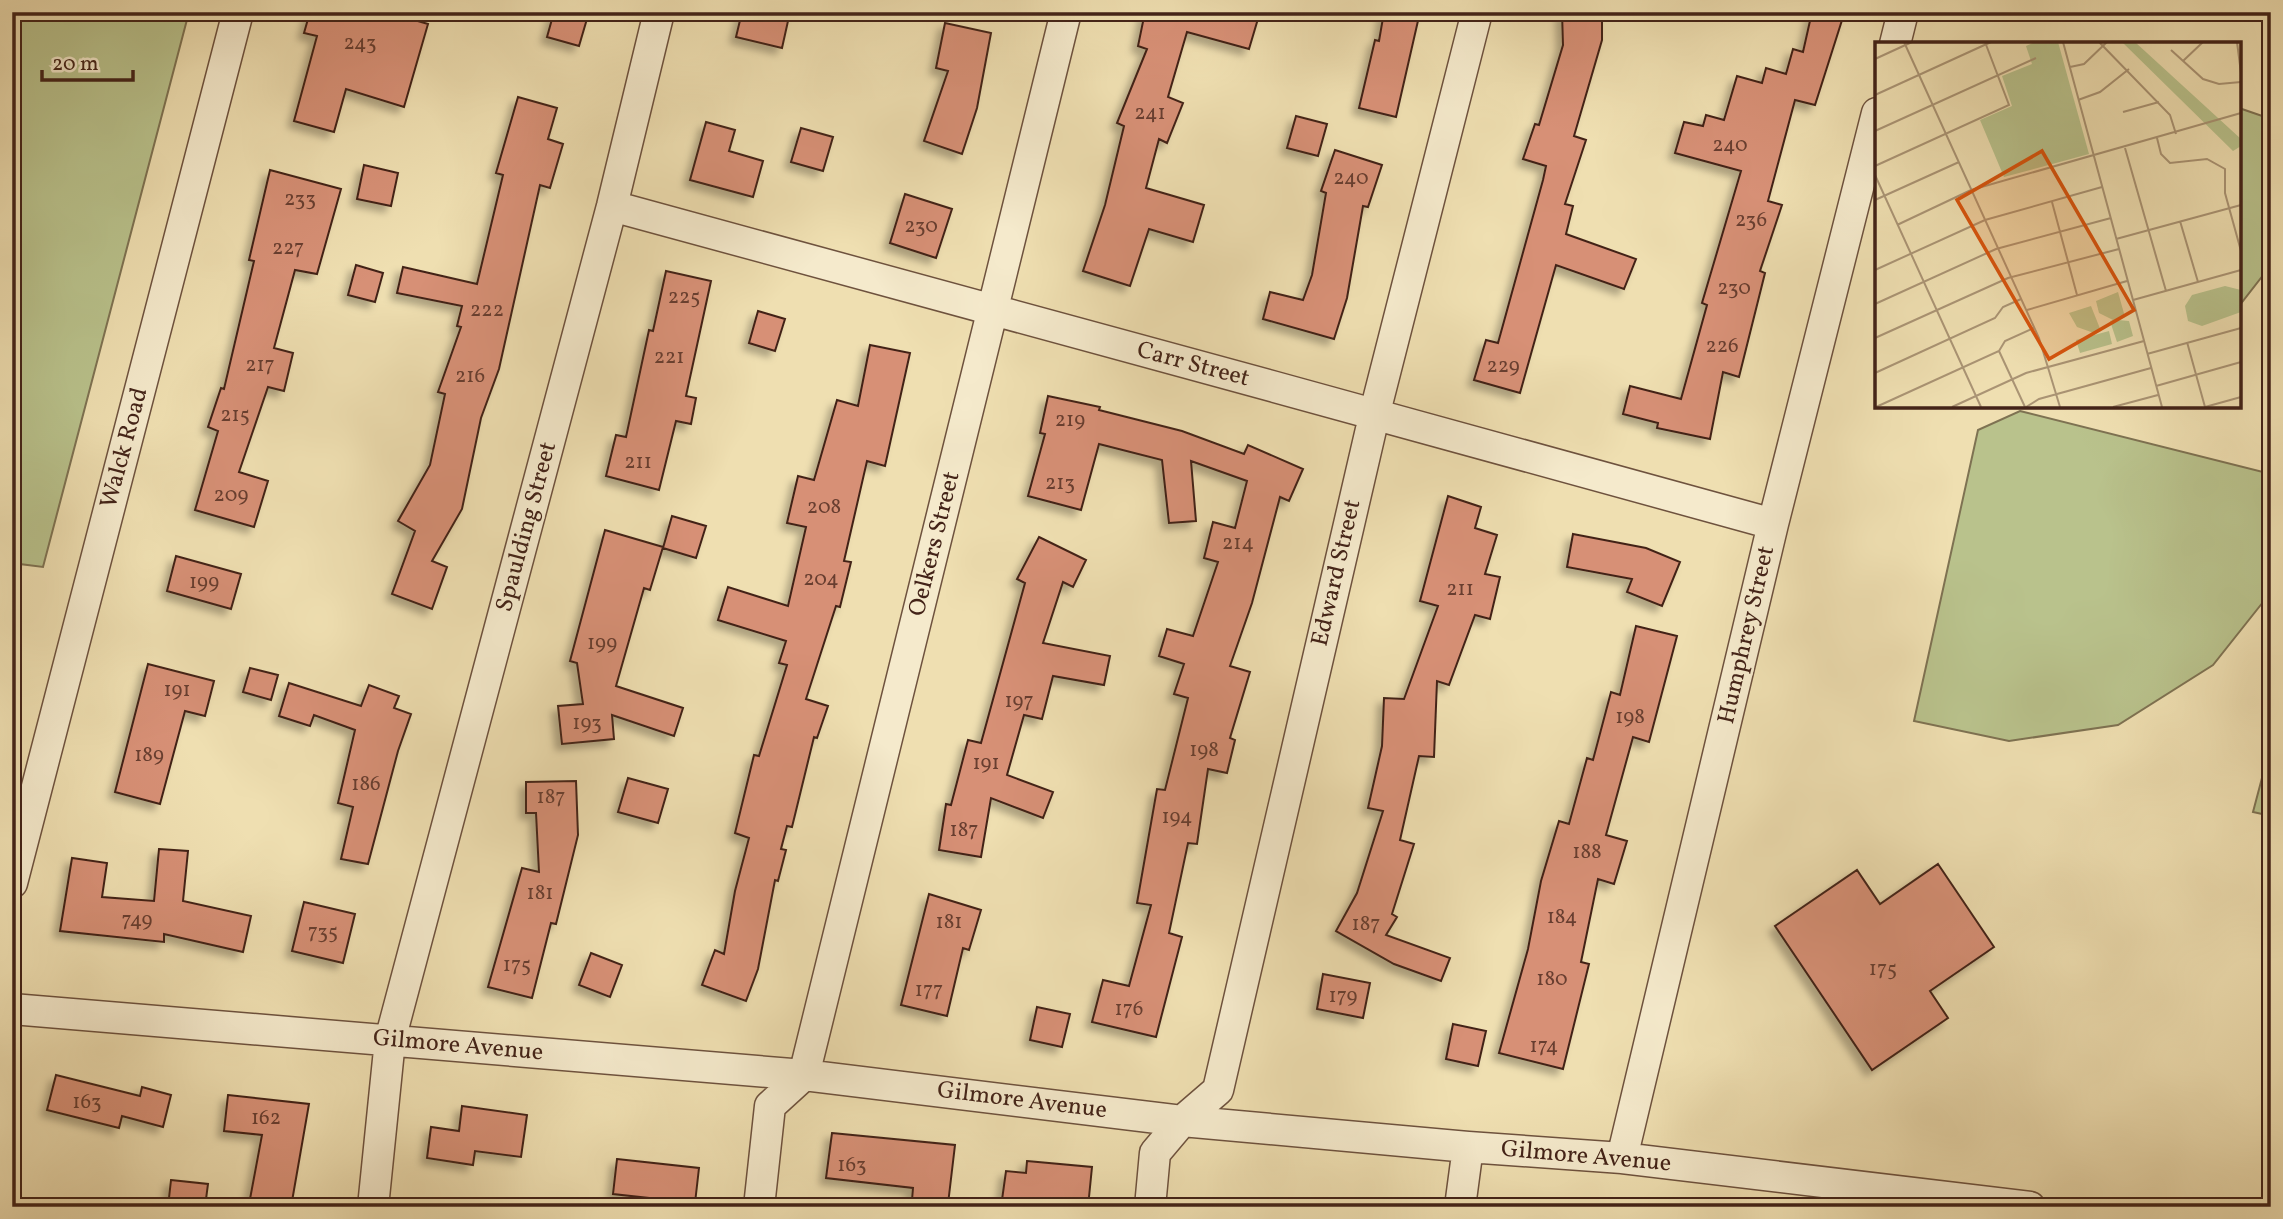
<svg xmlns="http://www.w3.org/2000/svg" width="2283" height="1219" font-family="Vollkorn,serif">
<defs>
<filter id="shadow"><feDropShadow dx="-6" dy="6" stdDeviation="3.5" flood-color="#0004"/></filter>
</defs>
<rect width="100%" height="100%" fill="#efdfb1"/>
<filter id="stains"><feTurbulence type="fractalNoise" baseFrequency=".00286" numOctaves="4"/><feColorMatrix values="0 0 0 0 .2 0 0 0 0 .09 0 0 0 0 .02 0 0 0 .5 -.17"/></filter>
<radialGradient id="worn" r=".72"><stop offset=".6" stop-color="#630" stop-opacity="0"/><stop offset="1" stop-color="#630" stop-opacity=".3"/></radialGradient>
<path fill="#b9c28c" stroke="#7e7252" stroke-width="2" d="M12 12H189L43 567 12 563Z
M2239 108 2271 119V265L2239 306Z
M2020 411 2271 474V592L2213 665 2118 725 2009 741 1914 721 1978 430Z
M2271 744V816L2253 812Z"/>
<path fill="#d79076" stroke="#432318" stroke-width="2" filter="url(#shadow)" d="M310 12H387L428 24 404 107 346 89 334 132 294 121 317 36 304 33Z
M554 12H589L579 46 547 37Z
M742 12H790L782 48 736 37Z
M1145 12H1260L1249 49 1187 32 1168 97 1183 103 1167 143 1159 139 1146 188 1204 205 1193 242 1149 229 1130 286 1083 271 1105 205 1124 126 1117 123 1147 49 1138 46Z
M1384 12H1420L1396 117 1359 108 1375 40 1379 41Z
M1562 12H1602V40L1574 136 1586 140 1565 204 1573 206 1566 234 1636 259 1624 289 1556 265 1520 393 1474 380 1486 340 1498 343 1543 180 1546 166 1523 159 1535 124 1539 125 1563 45Z
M1812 12 1843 17 1815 105 1795 100 1768 201 1782 205 1760 271 1765 273 1739 377 1723 372 1710 439 1657 428 1658 423 1623 414 1630 386 1681 399 1707 305 1702 303 1741 171 1675 153 1684 122 1703 126 1706 115 1724 120 1737 76 1762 83 1766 68 1786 74 1793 49 1803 52Z
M945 23 991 33 977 108 962 154 924 141 948 71 936 68Z
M518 97 557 108 548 139 563 144 550 188 540 185 499 369 481 418 462 509 432 561 447 567 432 609 392 594 415 531 398 521 430 465 445 394 438 392 461 327 457 326 462 306 397 293 403 267 477 284 503 175 496 173Z
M1296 116 1327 124 1318 156 1287 148Z
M706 122 735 130 729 151 763 161 753 197 690 180Z
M801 128 833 137 823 171 791 162Z
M1335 150 1382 165 1368 207 1363 206 1347 298 1334 339 1263 319 1270 292 1303 300 1312 275 1326 193 1321 191Z
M364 165 398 173 391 206 357 199Z
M270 170 341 189 317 274 295 270 274 348 293 353 284 391 268 387 239 472 268 481 254 527 195 510 218 431 208 427 221 388 224 389 254 261 249 260Z
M905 194 952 209 936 258 890 243Z
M356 265 383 273 375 302 348 295Z
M666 271 711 281 686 396 696 398 691 424 676 421 659 490 606 476 616 435 626 437 649 330 653 331Z
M758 311 785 319 775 351 749 343Z
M870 345 910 353 885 466 867 461 844 561 851 562 840 607 836 606 806 699 828 706 817 738 814 737 792 827 787 826 781 849 786 850 778 881 775 880 758 969 746 1001 702 985 715 950 724 954 735 891 749 838 735 833 754 755 759 756 787 665 779 663 786 641 718 620 728 587 788 606 806 527 787 523 798 476 814 480 837 400 858 406Z
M1048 396 1100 407 1099 410 1182 431 1244 454 1248 445 1303 469 1289 501 1280 497 1252 603 1230 666 1250 672 1230 738 1235 740 1227 773 1208 769 1197 844 1188 843 1169 933 1182 937 1156 1037 1092 1022 1103 980 1129 986 1151 905 1137 903 1157 789 1165 790 1188 698 1174 694 1184 664 1159 656 1167 629 1193 636 1218 562 1204 558 1213 522 1235 528 1247 481 1191 461 1196 521 1169 523 1162 460 1099 444 1081 510 1028 496 1045 434 1040 433Z
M1448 496 1481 507 1475 528 1497 535 1485 574 1500 577 1490 619 1475 615 1449 685 1437 681 1434 757 1419 756 1400 840 1414 844 1392 914 1397 917 1386 935 1450 958 1441 981 1394 964 1336 931 1357 893 1383 811 1368 808 1382 746 1384 698 1404 699 1438 606 1420 601Z
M672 516 706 526 696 558 663 548Z
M605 530 663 547 650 590 644 588 616 686 683 708 674 736 612 715 614 739 562 744 558 706 583 704 577 663 570 661Z
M1573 534 1646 548 1680 562 1662 606 1627 592 1632 579 1567 567Z
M1039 537 1086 560 1073 587 1063 582 1043 643 1110 656 1104 685 1053 676 1042 719 1024 715 1007 775 1053 792 1043 818 991 798 981 857 939 850 946 804 951 805 968 740 981 743 1025 583 1017 579Z
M176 556 241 574 231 609 167 591Z
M1636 626 1677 636 1649 742 1633 737 1606 835 1627 841 1614 884 1598 879 1581 962 1589 964 1563 1069 1499 1053 1528 949 1541 881 1559 821 1569 824 1587 758 1593 760 1611 692 1620 695Z
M148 664 214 681 205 716 185 711 160 804 115 792Z
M250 668 278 675 271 700 243 692Z
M289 683 361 706 369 685 399 696 394 708 411 714 398 751 368 864 341 859 353 807 338 803 355 730 314 715 310 726 279 716Z
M628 778 668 789 658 823 618 812Z
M576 781 578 835 556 924 551 923 532 998 488 987 522 868 539 872 536 813H526V782Z
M159 849 188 851 183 901 251 916 243 952 164 934V942L60 931 72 858 107 863 102 897 154 901Z
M1938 864 1994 947 1930 991 1948 1018 1872 1070 1775 926 1857 870 1880 904Z
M929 894 981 910 969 950 963 948 947 1016 901 1005Z
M304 902 355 914 343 963 292 951Z
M591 953 622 965 610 997 579 985Z
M1323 974 1370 983 1363 1018 1317 1009Z
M1037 1007 1070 1014 1062 1047 1030 1040Z
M1453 1024 1486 1031 1478 1066 1446 1059Z
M56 1075 140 1096 142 1087 171 1095 163 1127 122 1116 119 1128 47 1110Z
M228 1095 309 1104 291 1207 250 1199 262 1135 224 1131Z
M462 1106 527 1115 521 1157 475 1151 473 1165 427 1158 431 1127 459 1131Z
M832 1133 955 1145 948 1204 912 1200 913 1188 826 1178Z
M617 1159 699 1168 695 1203 613 1194Z
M1027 1161 1092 1167 1088 1207H1001L1006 1171 1026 1173Z
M171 1180 208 1184 205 1207H168Z"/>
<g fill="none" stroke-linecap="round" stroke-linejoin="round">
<defs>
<path id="minor" d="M1895 44 1903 12
M612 206C998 314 1387 415 1773 524
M12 883 238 12
M12 1009 804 1075 1182 1121 1468 1147 1622 1158 2030 1207
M1622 1158 1773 524 1877 113
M373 1207 390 1040 612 206 659 12
M759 1207 770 1106 804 1075 1066 12
M1150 1207 1155 1153 1182 1121 1218 1090 1375 412 1477 12
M1460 1207 1468 1147"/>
</defs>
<use href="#minor" stroke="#6e523e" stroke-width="33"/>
<use href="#minor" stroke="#f5eacc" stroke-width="30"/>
</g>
<g text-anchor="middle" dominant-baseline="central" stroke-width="5" stroke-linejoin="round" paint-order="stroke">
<g font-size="21" fill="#683e30">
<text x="360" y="43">243</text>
<text x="1150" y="113">241</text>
<text x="1730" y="145">240</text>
<text x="1351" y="178">240</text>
<text x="300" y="199">233</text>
<text x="1751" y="220">236</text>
<text x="921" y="226">230</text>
<text x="288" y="248">227</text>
<text x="1734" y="288">230</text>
<text x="684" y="297">225</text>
<text x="487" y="310">222</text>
<text x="1722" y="346">226</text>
<text x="669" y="357">221</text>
<text x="260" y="365">217</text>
<text x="1503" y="366">229</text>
<text x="470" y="376">216</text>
<text x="235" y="415">215</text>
<text x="1070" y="420">219</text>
<text x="638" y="462">211</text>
<text x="1060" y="483">213</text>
<text x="231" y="495">209</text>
<text x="824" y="507">208</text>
<text x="1238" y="543">214</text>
<text x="821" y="579">204</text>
<text x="204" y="582">199</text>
<text x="1460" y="589">211</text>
<text x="602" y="643">199</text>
<text x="177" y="690">191</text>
<text x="1019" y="701">197</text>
<text x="1630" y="717">198</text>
<text x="587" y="723">193</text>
<text x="1204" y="750">198</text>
<text x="149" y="755">189</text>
<text x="986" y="763">191</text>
<text x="366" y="784">186</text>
<text x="551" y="797">187</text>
<text x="1177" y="817">194</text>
<text x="964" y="830">187</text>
<text x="1587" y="852">188</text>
<text x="540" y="893">181</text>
<text x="1562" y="917">184</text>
<text x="137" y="920">749</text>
<text x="949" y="922">181</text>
<text x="1366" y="924">187</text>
<text x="323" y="932">735</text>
<text x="517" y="965">175</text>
<text x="1883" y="969">175</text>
<text x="1552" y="979">180</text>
<text x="929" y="990">177</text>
<text x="1343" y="996">179</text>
<text x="1129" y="1009">176</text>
<text x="1544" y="1046">174</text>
<text x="87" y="1102">163</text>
<text x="266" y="1118">162</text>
<text x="852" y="1165">163</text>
</g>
<g font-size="24" fill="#432318" stroke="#f5eacc">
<text transform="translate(1193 365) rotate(15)">Carr Street</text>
<text transform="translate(125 448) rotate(-75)">Walck Road</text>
<text transform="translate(527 527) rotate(-75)">Spaulding Street</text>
<text transform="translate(935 544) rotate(-76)">Oelkers Street</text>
<text transform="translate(1337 573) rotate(-77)">Edward Street</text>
<text transform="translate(1747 635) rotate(-77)">Humphrey Street</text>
<text transform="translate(458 1046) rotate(5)">Gilmore Avenue</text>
<text transform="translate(1022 1101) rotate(7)">Gilmore Avenue</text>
<text transform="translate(1586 1157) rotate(5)">Gilmore Avenue</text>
</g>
</g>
<g transform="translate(1875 42)">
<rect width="366" height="366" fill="#efdfb1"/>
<path d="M160 0H183L214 112 129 135 105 78 137 64 127 34 157 22 151 4ZM247 0H260L366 97V104L358 109ZM350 244 366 248V270L327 284 313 279 310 264 317 253ZM243 250 250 275 243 278 254 279 258 294 242 300 235 279 238 278 224 271 221 259ZM216 264 226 289 219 291 202 285 194 271ZM234 289 237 302 205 311 201 298Z" fill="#b9c28c"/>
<path fill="none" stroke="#aa9474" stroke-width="2" d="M29 0 164 296 185 365M188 0 287 365M224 0 295 73 301 92M362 0 366 31M296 8 328 37 344 42 366 40M0 17 37 0M308 19 328 0M195 25 209 22 232 0M0 53 116 0M203 58 225 50 254 27M248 70 284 60M0 89 161 16M282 96 286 112 295 121 332 117 350 127V151L366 209M250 106 291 249M0 124 134 63 110 0M0 133 106 365M0 158 84 120M177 160 202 253M305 179 323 240M22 183 96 148 366 71M241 197 366 163M0 228 110 178 227 145M258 258 366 228M0 262 121 207 236 176M152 268 252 239M0 296 133 236 244 207M312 300 330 365M124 309 150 365M272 312 366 286M0 331 120 276 128 265 146 257M281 344 366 320M1 365 124 309 130 299 159 286M77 365 151 331 269 299M151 365 164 357 276 326M238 365 283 353M330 365 366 355"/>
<path fill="#d8540d" fill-opacity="0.15" stroke="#d8540d" stroke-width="3.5" d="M167 109 259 268 174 317 82 158Z"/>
<rect width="366" height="366" fill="none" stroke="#432318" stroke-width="3.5"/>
</g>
<rect width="2283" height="1219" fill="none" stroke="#efdfb1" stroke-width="42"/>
<rect x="14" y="14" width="2255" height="1191" fill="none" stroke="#432318" stroke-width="3.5"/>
<rect x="21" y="21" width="2241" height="1177" fill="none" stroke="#432318" stroke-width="2"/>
<path d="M42 70v10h91v-10" fill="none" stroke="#432318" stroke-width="3.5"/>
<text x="52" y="70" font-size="21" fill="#432318" stroke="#f5eacc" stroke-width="5" paint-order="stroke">20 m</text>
<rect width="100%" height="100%" filter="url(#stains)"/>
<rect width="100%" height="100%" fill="url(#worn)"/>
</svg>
